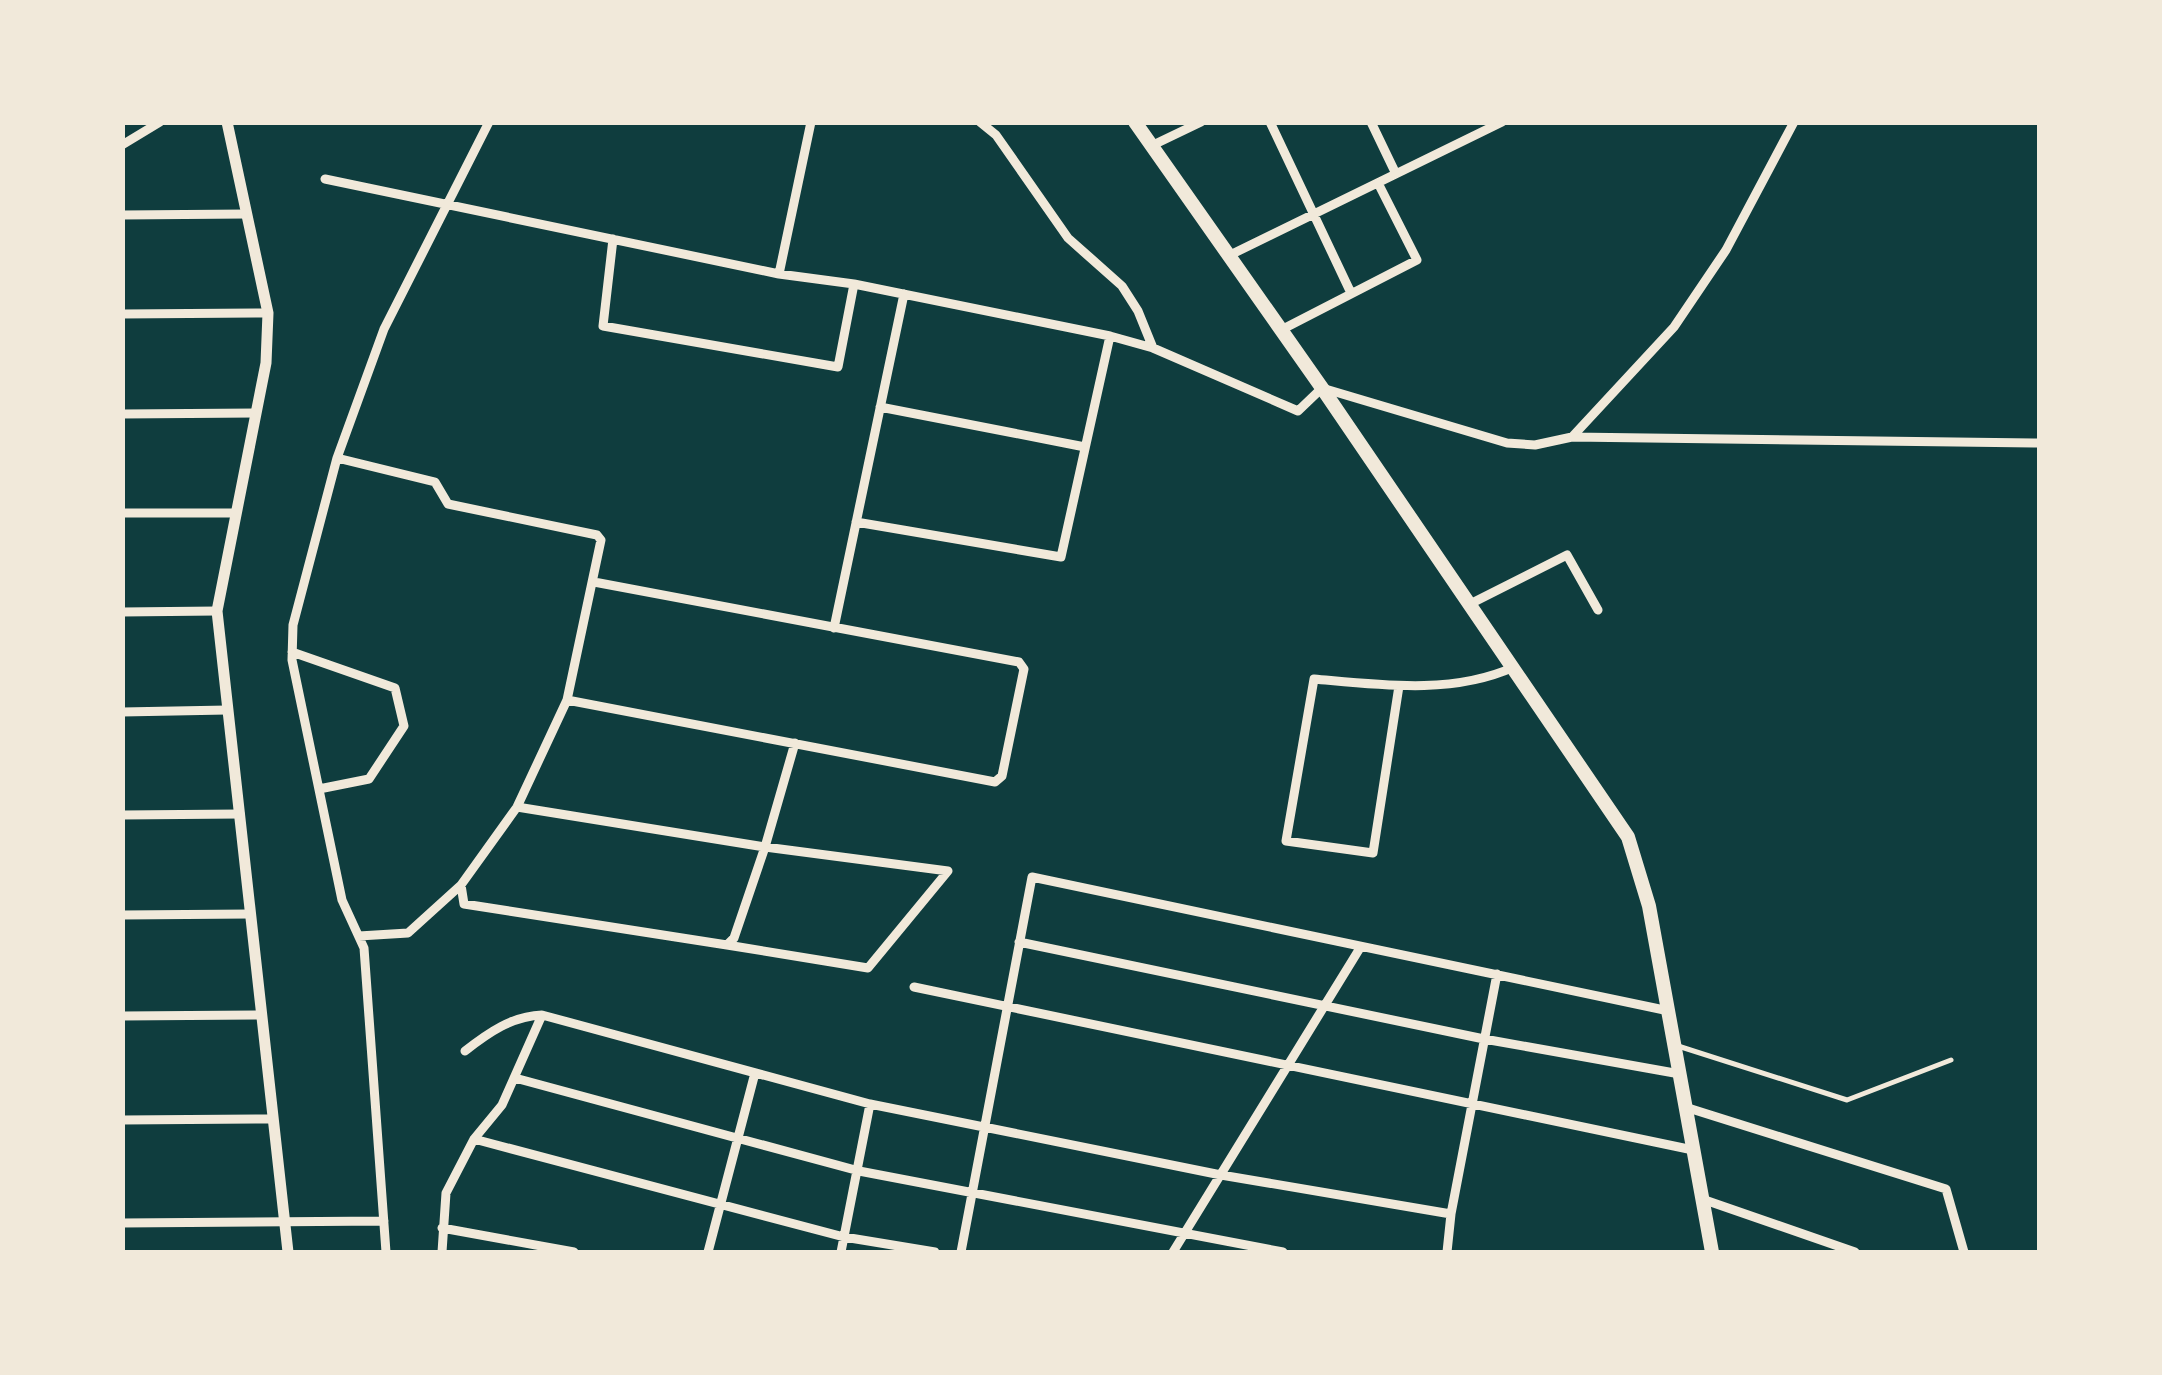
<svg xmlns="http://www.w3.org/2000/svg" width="2162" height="1375" font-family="Ubuntu,sans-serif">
<rect width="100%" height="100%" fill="#0f3d3e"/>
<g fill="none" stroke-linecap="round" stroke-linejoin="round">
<path stroke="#f1e9da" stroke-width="5" d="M1678 1046 1847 1100 1951 1060"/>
<path stroke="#f1e9da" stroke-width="9" d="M980 122 996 135 1068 238 1122 286 1138 311 1153 348
M1270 122 1351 293
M1371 122 1396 174
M122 145 160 122
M1151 146 1201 122
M325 179 779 274 854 284 1110 336 1153 348 1298 411 1322 388 1507 443 1535 445 1572 437 1674 327 1726 250 1794 122
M122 215 247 214
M613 239 603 326 838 367 854 284
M1228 256 1502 122
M779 274 811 122
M122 314 268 313
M1281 330 1417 260 1378 183
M880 407 1085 447
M122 414 256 413
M1572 437 2040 443
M337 458 435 482 448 504 597 535 601 540 567 700 517 807 461 885 464 904 727 945 734 938 765 847 795 743
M122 513H234
M856 522 1061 557 1110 336
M1470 604 1567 555 1598 610
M122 612 217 611
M834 628 904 294
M292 652 395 688 404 726 369 779 319 789
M1399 686 1373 853 1286 841 1314 679C1380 685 1452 695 1514 667
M567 700 995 782 1002 776 1024 669 1019 662 594 582
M122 712 227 710
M517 807 765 847 948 871 868 968 727 945
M122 815 240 814
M122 915 250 914
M359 936 408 933 461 885
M1019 942 1484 1039 1680 1074
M914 987 1693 1150
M542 1015 870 1104 1221 1175 1451 1214
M122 1016 261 1015
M515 1078 859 1171 1283 1252
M1685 1107 1946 1189 1964 1252
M122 1120 272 1119
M474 1139 844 1237 935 1252
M1702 1199 1855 1252
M122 1223 384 1221
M442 1228 574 1252
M386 1252 364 948 342 900 292 660 293 625 337 458 384 329 489 122
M442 1252 446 1193 474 1139 502 1105 542 1015C512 1016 488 1033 465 1051
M708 1252 755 1073
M841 1252 870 1104
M961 1252 1032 877 1669 1011
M1173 1252 1360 948
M1447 1252 1451 1214 1497 974"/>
<path stroke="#f1e9da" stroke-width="11" d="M227 122 268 313 266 363 217 611 288 1252"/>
<path stroke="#f1e9da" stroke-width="14" d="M1135 122 1322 388 1628 837 1649 906 1712 1252"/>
</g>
<rect width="2162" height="1375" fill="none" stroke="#f1e9da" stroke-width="250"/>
</svg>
